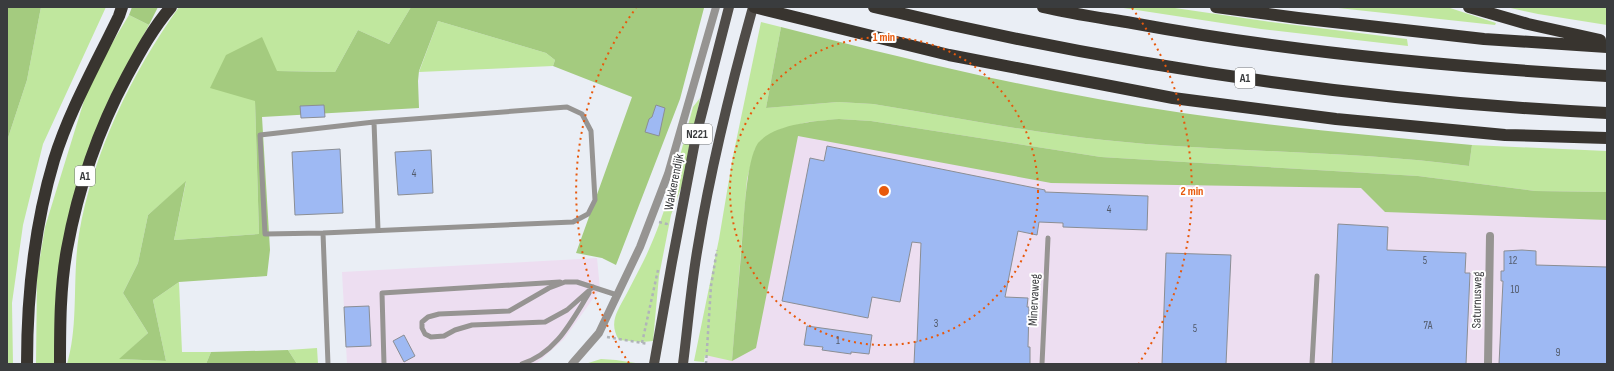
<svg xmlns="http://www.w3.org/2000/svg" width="1614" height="371" font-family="'Sofia Sans Condensed',sans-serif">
<rect width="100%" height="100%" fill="#eaeef5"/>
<path fill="#eddef1" d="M761 45 1021 103 1607 165V364H706L736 161Z
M597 258 600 289 564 339 536 364H347L342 272Z"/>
<path fill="#c0e79e" d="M41 7H106L43 144 23 225 12 303 13 364H7V141L27 80Z
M179 7H411L389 44 358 30 335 72 277 71 255 101 259 234 174 240 186 182 148 215 138 263 123 293 148 333 120 359 166 361 153 300 179 282 182 352H211L206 364H67C79 324 72 277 79 234 93 153 131 74 179 7Z
M1117 7H1168L1271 22 1407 39 1408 46 1261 29Z
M1329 7H1447L1496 23 1495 25Z
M1506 7H1607V25L1538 14Z
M129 15 149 25 109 99 76 192 57 364H36L37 276 45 227 91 78Z
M438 21 546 53 555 60 553 66 419 72Z
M761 22 781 27 766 108 838 102 873 104C950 116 1026 132 1104 140 1225 153 1348 150 1469 166L1472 145 1607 151V192L1535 191 1418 176 1101 157 871 121 839 119 808 122 778 130 755 149 747 179 732 361 705 355 704 362 694 361 719 239 733 156Z
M700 98 684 180 671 215 659 276 653 341 642 342 619 340C608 323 618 310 626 295 631 285 636 276 641 266 667 216 678 161 693 107Z
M317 348 318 364H297L288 350Z
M601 359 616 360 642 364H585Z"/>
<path fill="#a4cb7f" d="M7 7H41L27 80 7 141Z
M132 7H158L149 25 129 15Z
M411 7 704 8 680 99 616 265 602 258 576 253 632 97 553 66 555 60 546 53 438 21 419 71 418 81 419 108 262 117 270 250 267 276 179 282 153 300 166 361 119 359 148 333 123 293 138 263 148 215 186 181 174 240 259 234 255 101 210 88 226 55 262 37 277 71 335 72 358 30 389 44Z
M781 27C886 54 991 80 1098 99 1221 122 1347 133 1472 145L1469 166C1348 150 1225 153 1104 140 1026 132 950 116 873 104L838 102 766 108Z
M839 119 871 121 1101 157 1418 176 1535 191 1607 192V220L1385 212 1361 188 1051 183 798 136 756 348 732 361C735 321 739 281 742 242 744 220 746 160 758 143 774 124 815 121 839 119Z
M288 350 297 364H206L211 352Z"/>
<path fill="#9eb9f3" stroke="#8b8e94" d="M324 105 325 117 301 118 300 106Z
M656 105 665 108 659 136 645 132 649 119 652 117Z
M827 146 1045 190V192L1148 196 1147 230 1063 227V223L1039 222 1037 235 1018 231 1005 297 1028 298 1027 307H1029L1028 347H1030V364H914L915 342H917L921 243 912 242 900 302 872 297 868 318 782 301 810 158 824 161Z
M340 149 343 213 295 215 292 152Z
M431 150 433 193 398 195 395 152Z
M1338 224 1388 227 1387 250 1466 253 1465 273H1470L1466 364H1332Z
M1522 250 1536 251V265L1607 267V364H1499L1503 281H1501V271H1504V251Z
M1166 253 1231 255 1226 364H1162Z
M369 306 371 346 346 347 344 307Z
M807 326 872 335 869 354 851 352V354L822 350 823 347 804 345Z
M404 335 415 356 404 362 393 341Z"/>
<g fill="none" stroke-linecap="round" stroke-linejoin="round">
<path stroke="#b0b4b9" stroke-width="2.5" stroke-dasharray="3 3" stroke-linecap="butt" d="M659 222 667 224V226
M607 337 648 344
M642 343 658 270
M706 364 711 286 717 250"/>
<path stroke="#969492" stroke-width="5" d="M567 107 582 114 591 131 595 200 588 214 573 222 323 233 265 234 260 135 374 122Z
M374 122 378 230
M323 233 328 364
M593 287 567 310 545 322 472 325 455 330 444 336 431 337 425 334 422 328V322L428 317 439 314 509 311 549 288 565 282H577L617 295
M384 364 382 293 560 282
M522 364C556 353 571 322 589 293
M1042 364 1048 238
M1312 364 1317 276"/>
<path stroke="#969492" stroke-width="8" d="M572 364 599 333 640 247 668 174 716 7
M1488 364 1490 236"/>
<path stroke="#504c48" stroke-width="10" d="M654 364 672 262 696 136 729 7
M683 364C688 325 691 285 698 246 711 166 731 86 753 7"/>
<path stroke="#38342f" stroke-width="12" d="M754 7 949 55 1173 98 1336 119 1505 135 1607 138
M874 7C1114 65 1360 101 1607 113
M1043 7C1072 14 1102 18 1132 23 1289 52 1448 67 1607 76
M1216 7 1298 18 1484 39 1607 47
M1469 7 1528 24 1600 40
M27 364C27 294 34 227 54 160 69 111 97 62 119 16L122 7
M60 364C60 326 60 287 67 249 78 189 98 130 127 76 140 52 153 28 171 7"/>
</g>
<g fill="none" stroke="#e8590c" stroke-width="2" stroke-dasharray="2 4">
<circle cx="884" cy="191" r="154"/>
<path d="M629 363A308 308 0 0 1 636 8M1132 8A308 308 0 0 1 1139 363"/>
</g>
<g text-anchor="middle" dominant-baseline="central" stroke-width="4" stroke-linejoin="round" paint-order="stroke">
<g font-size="11" fill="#535b6b">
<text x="414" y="173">4</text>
<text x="1109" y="209">4</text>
<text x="1425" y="260">5</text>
<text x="1513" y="260">12</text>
<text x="1515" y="289">10</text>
<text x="936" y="323">3</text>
<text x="1428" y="325">7A</text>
<text x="1195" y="328">5</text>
<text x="838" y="340">1</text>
<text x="1558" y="352">9</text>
</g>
<g fill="#fff" stroke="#757678" stroke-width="1">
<rect x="1235" y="68" width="20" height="20" rx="3"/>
<rect x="682" y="124" width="30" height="20" rx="3"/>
<rect x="75" y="166" width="20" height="20" rx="3"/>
</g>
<g font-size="12" font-weight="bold" fill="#3a3c3e">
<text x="1245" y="78">A1</text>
<text x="697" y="134">N221</text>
<text x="85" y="176">A1</text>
</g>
<g font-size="13" fill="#3a3c3e" stroke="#fff">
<text transform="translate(674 182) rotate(-79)">Wakkerendijk</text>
<text transform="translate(1034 300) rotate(-87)">Minervaweg</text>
<text transform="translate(1477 300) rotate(-89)">Saturnusweg</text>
</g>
</g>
<circle cx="884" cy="191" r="6" fill="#e8590c" stroke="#fff" stroke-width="2"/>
<g font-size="12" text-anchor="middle" font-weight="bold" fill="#e8590c" stroke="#fff" stroke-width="4" stroke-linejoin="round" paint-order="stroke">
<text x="884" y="41">1 min</text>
<text x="1192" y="195">2 min</text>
</g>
<rect width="1614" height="371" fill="none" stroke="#3a3c3e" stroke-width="16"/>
</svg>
